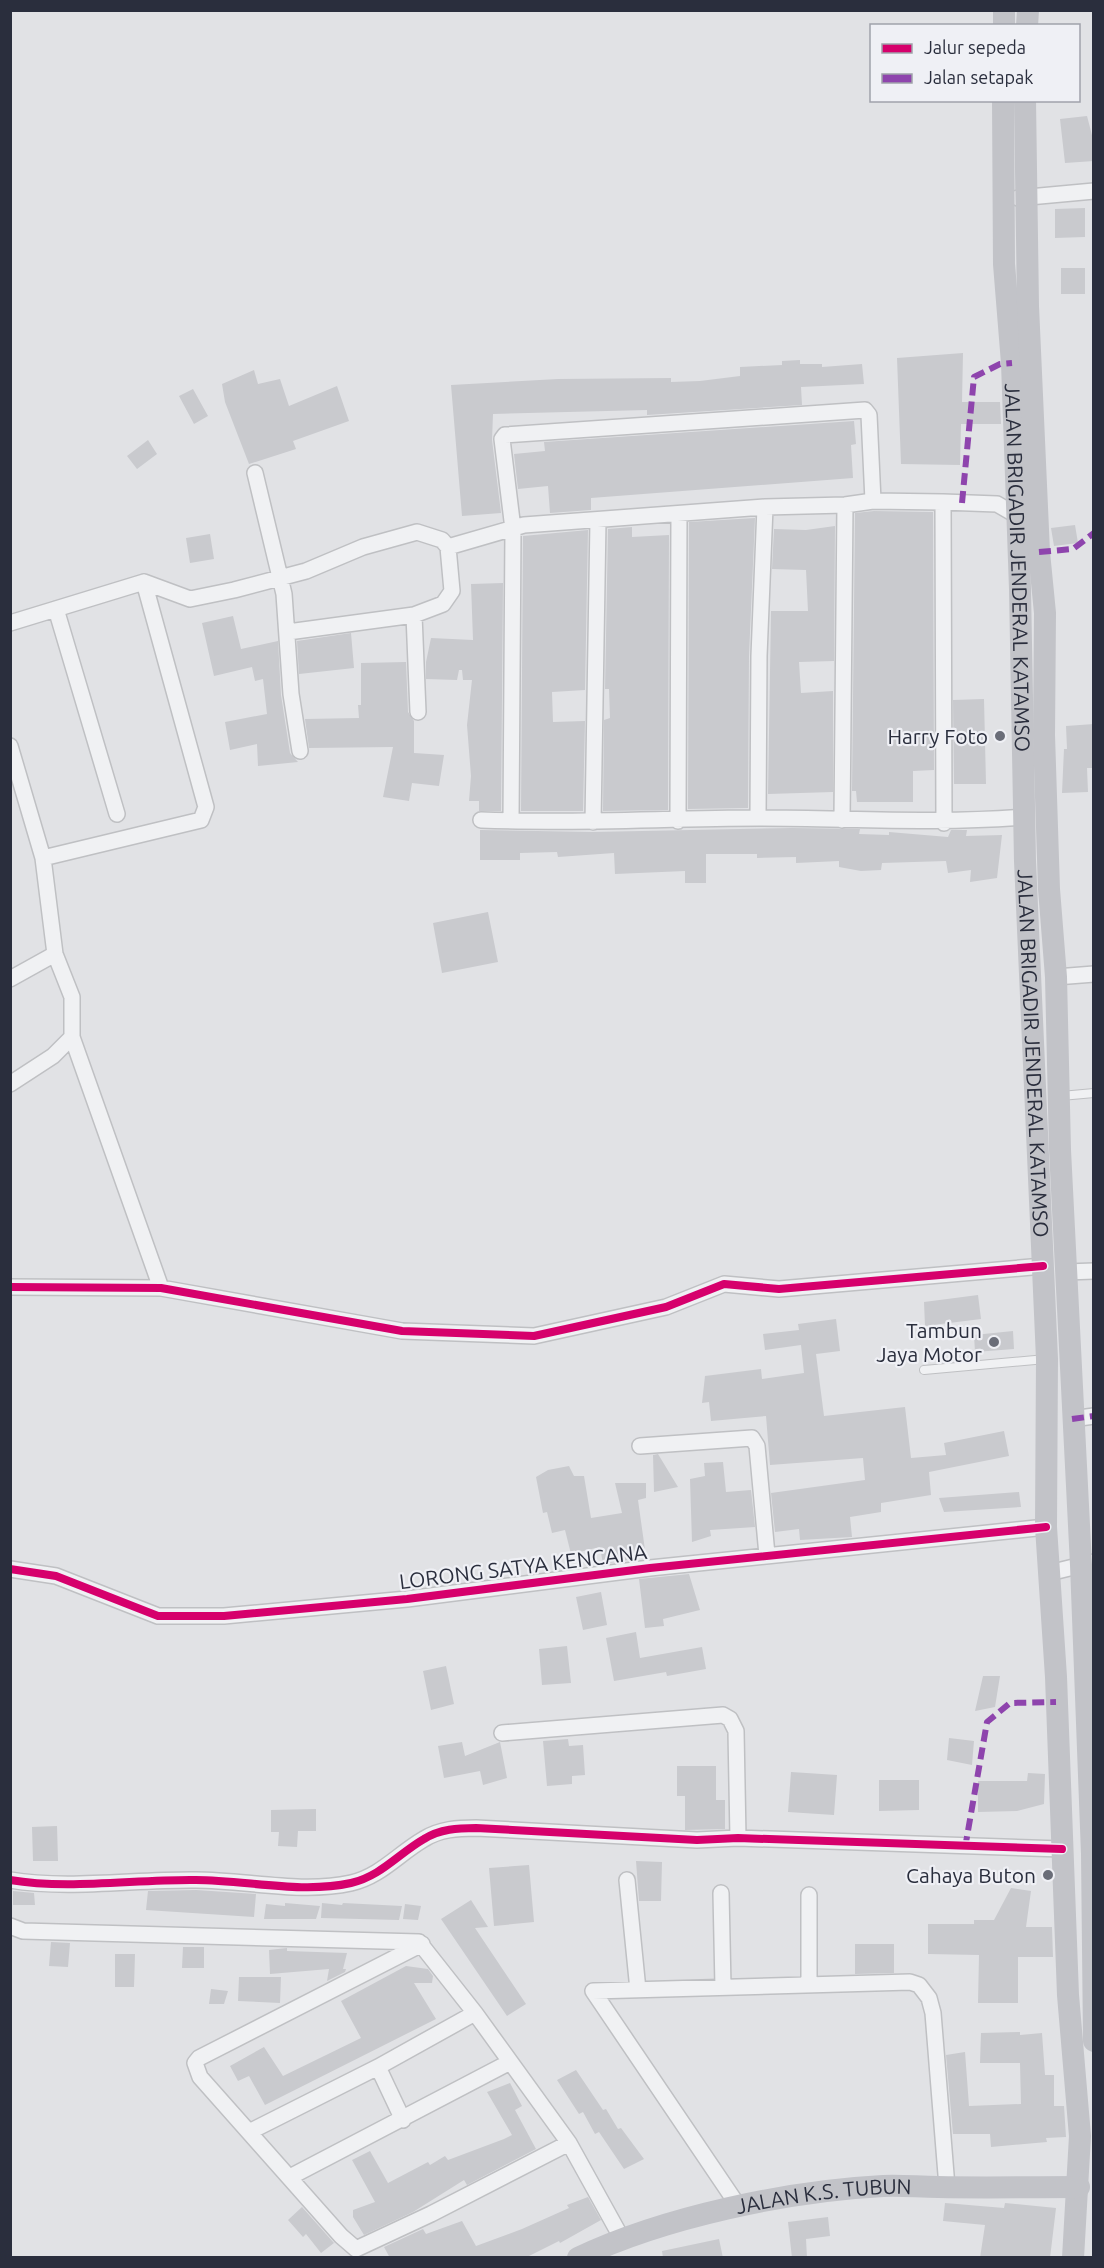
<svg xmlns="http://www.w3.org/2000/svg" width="1104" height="2268" font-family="Ubuntu,sans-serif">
<rect width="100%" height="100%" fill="#e1e2e5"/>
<path fill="#c9cace" d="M1087 116 1094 143V161L1065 163 1060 119Z
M1085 208V237L1055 238V209Z
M1061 268H1085V294H1061Z
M963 353 962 402H1000L1001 424H961L960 465 901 464 897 358Z
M800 360V364H822V367L862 364 864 384 801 387 802 405 647 415V410L493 414 492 440 501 513 462 516 451 385 558 379 671 378V382L700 381 740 376V367L782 365V361Z
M254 370 258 384 280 379 289 406 337 386 349 421 293 441 296 449 249 464 225 402 222 384Z
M193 389 208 416 194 424 179 396Z
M854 421 856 444 851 445 853 478 591 498V510L550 513 548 486 518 489 514 454 545 451 544 442Z
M148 440 157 454 137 469 127 456Z
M874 511 933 512 934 770 913 771V802H857L856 791H852L855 513Z
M755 518 749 656 748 808 688 809 689 522Z
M1075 525 1078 543 1054 546 1051 528Z
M835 526 834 661 799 662 801 693 833 691V792L768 794 771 611H808L806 570 772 569 774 529 806 530Z
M632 527V537L669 535 668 810 603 811 604 720 610 718 609 689H605L608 529Z
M588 530 585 690 552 692 553 722 585 721 583 811H521L523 536Z
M210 534 214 559 190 563 186 538Z
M503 583 501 811H479V801H469L471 776 467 725 472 680H463L462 670H459L457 680 426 679V662L431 638 473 640 471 584Z
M233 616 241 649 278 641 281 695 290 753 298 762 258 766 257 744 230 750 225 722 267 714 263 679 255 681 252 667 214 676 202 623Z
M351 633 354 668 299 674 297 641Z
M406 662 408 712 414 721V753L444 755 439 786 412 783 409 801 383 797 393 747 309 748 305 719 359 718 358 705H361V663Z
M984 699 986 784H954L953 700Z
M1094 724V768H1087L1088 792 1062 793 1064 749H1067L1066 726Z
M792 828 860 829 859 834 889 835V832L948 837 951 830H967L966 836 1002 835 997 878 970 882 971 870 948 873 946 861 882 863 881 870 861 871 839 867V861L796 863V857L757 858V854H706V883H685V871L615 874 614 853 558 857 557 852 520 853V860H480V830L593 832Z
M488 912 498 962 442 973 433 923Z
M978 1295 981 1319 925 1326 924 1302Z
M836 1319 840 1351 816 1354 824 1416 905 1407 911 1458 946 1455 944 1443 1004 1431 1009 1456 929 1472 931 1495 881 1503V1512L850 1517 852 1537 800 1540 799 1529 775 1532 771 1493 865 1480 863 1458 770 1465 766 1416 711 1421 709 1402 702 1403 705 1376 761 1369 762 1379 804 1373 801 1345 765 1350 763 1334 799 1330 798 1324Z
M1013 1331 1014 1349 975 1352 974 1335Z
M658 1454 678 1487 654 1492 653 1455Z
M723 1462 726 1492 751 1490 755 1527 710 1530 711 1536 692 1542 690 1479 705 1476 704 1463Z
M569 1466 574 1476H584L591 1518 622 1513 615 1483H646V1498L638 1500 646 1557 603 1564 600 1547 571 1554 565 1530 552 1533 547 1512 543 1513 536 1477 548 1470Z
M1019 1492 1021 1507 944 1512 939 1498Z
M689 1574 700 1610 663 1619 664 1626 645 1628 639 1579Z
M601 1592 607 1625 583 1630 576 1597Z
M636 1632 640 1658 702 1647 706 1669 667 1676 666 1672 614 1681 606 1638Z
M567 1646 571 1683 542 1685 539 1649Z
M446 1666 454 1704 431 1710 423 1671Z
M983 1676H1000L995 1707 975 1711Z
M949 1738 974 1741 972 1765 947 1760Z
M568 1739 569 1746 583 1745 585 1775 572 1776V1784L547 1786 543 1741Z
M462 1742 465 1756 500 1742 507 1778 483 1785 480 1771 444 1778 438 1746Z
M677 1766H716V1800H725V1829L685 1830V1796H677Z
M791 1772 837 1775 834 1815 788 1812Z
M1028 1773 1045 1774 1044 1804 1017 1811 978 1812V1781H1027Z
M879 1780H919V1810L879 1811Z
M316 1809V1831H298L297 1847 278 1846 279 1832H271V1810Z
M57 1826 58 1861H33L32 1827Z
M636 1861 662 1862 661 1901H639Z
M529 1865 534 1922 494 1926 489 1868Z
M1011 1888 1031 1891 1026 1927H1052L1053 1957H1018V2003H978L979 1955 928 1954V1924H974V1920H994Z
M196 1890 256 1894 254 1917 146 1910 148 1891Z
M13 1891 34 1893 35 1905H13Z
M471 1900 488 1927 475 1928 526 2004 507 2016 441 1919Z
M285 1903 320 1906 316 1919H264L266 1904 285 1906Z
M322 1903 342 1905 343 1903 402 1906 399 1920 321 1918Z
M405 1904 421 1906 418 1920 403 1919Z
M51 1942 70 1943 68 1967 49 1966Z
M855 1944H894V1973L855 1974Z
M183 1947H204V1968H182Z
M287 1948V1951L347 1953 343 1969H346L345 1972 327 1981 329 1969 270 1974 269 1950Z
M115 1954H135L134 1987H115Z
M406 1966 428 1969 433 1976 432 1983H414L436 2019 265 2105 249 2076 238 2081 230 2066 264 2047 283 2076 361 2038 341 2001Z
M239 1977H281L280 2003 238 2001Z
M211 1989 228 1991 224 2004H209Z
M1020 2032V2035L1042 2033 1045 2075H1054V2106H1064L1066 2137 1046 2138 1047 2142 991 2147 990 2134H953L946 2055 965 2052 969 2106 1021 2104 1020 2063H980L981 2033Z
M576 2070 603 2110 606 2109 618 2129 621 2128 644 2159 624 2169 599 2132 595 2134 583 2112 579 2114 557 2080Z
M510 2083 522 2106 515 2110 536 2149 467 2185 464 2180 413 2212 364 2235 353 2217V2210L375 2202 352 2160 370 2151 388 2183 428 2162 430 2165 445 2156 448 2160 504 2139 512 2135 487 2092Z
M588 2197 601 2220 560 2243 559 2241 525 2258H390L384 2247 423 2229 426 2234 462 2221 476 2246 522 2229 569 2208 567 2205Z
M945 2203 1004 2208 1005 2203 1056 2208 1050 2258H980L985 2225 943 2221Z
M302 2207 334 2243 321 2253 306 2234 303 2237 288 2220Z
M828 2217 830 2236 806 2239 807 2258H792L788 2222Z
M719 2239 723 2258H663L662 2251Z"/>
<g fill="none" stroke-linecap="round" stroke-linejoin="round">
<defs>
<path id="lane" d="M1061 1096 1094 1093
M924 1370 1046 1359"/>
<path id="street" d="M1018 198 1094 191
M255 473 284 594 291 694 300 751
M943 502 944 823
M448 547 524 525 765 507 845 505 873 501 943 502 997 504 1016 515
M56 609 117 814
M414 615 418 712
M10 623 144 582 190 599 234 590 306 571 363 547 417 532 442 540 448 547 452 591 443 604 414 615 288 632
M10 746 43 858 55 954 72 997V1037L53 1056 10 1084
M758 818 759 656 765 507
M481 820C574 824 667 818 759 818 848 818 935 824 1024 817
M842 820 845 505
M511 821 513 529 502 439 505 435 865 410 869 415 873 501
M678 821 679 514
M593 822 598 521
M43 858 201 820 206 807 144 582
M1056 977 1094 974
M10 979 55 954
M72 1037 161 1288
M1066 1272 1094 1271
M10 1287 161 1288 402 1331 534 1336 666 1307 724 1284 779 1289 1043 1266
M1072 1419 1094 1416
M640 1446 752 1438 757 1446 767 1555
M10 1569 56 1576 158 1616H224L407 1599 650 1568 1046 1527
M1049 1573 1094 1562
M502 1733 723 1715 730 1719 736 1731 738 1838
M10 1880C68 1890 137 1879 196 1880 246 1880 301 1894 351 1883 381 1876 398 1854 424 1839 440 1829 458 1828 476 1828L697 1840 738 1838 1062 1849
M627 1880 638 1990
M721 1893 723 1987
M809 1895V1984
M10 1926 23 1931 419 1942 475 2013 569 2143 621 2237
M422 1944 199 2058 195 2063 200 2077 341 2236 356 2249 431 2214 569 2143
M378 2067 403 2120
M249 2132 378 2067 475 2013
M290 2177 510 2062
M739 2207 593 1991 910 1982 919 1985 929 1998 933 2013 947 2187"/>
</defs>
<use href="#lane" stroke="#bfc0c3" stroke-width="10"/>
<use href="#street" stroke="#bfc0c3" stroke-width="18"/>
<use href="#lane" stroke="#f0f1f3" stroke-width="8"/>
<use href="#street" stroke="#f0f1f3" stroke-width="15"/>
<g stroke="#c2c3c8" stroke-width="22">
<path d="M1004 26V10"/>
<path d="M1027 26 1028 10"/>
<path id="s1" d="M1003 100 1004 264 1012 363 1020 589 1025 861 1047 1359 1046 1527 1056 1677 1068 1995 1080 2136 1073 2258"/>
<path d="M1025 100 1028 306 1039 552 1045 613 1044 735 1049 889 1056 977 1060 1150 1081 1565 1092 1854 1094 2041"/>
<path id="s2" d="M578 2258C664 2217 788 2191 883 2186 901 2185 919 2187 938 2187 985 2188 1032 2187 1079 2187"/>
</g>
<path stroke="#8e44ad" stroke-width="6" stroke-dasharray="12 6" stroke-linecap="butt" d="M962 503 974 377 1000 364 1012 363
M1039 552 1073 549 1094 533
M1072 1419 1094 1416
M965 1848 987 1722 1010 1703 1056 1702"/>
<defs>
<path id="cycleway" d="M10 1287 161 1288 402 1331 534 1336 666 1307 724 1284 779 1289 1043 1266
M10 1569 56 1576 158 1616H224L407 1599 650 1568 1046 1527
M10 1880C68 1890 137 1879 196 1880 246 1880 301 1894 351 1883 381 1876 398 1854 424 1839 440 1829 458 1828 476 1828L697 1840 738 1838 1062 1849"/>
</defs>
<use href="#cycleway" stroke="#eff0f5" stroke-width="11"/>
<use href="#cycleway" stroke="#d6006c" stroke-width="8"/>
</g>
<g fill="#6a6d78" stroke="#eff0f5" stroke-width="2">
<circle cx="1000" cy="736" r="6"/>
<circle cx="994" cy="1342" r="6"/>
<circle cx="1048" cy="1875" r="6"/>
</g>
<g text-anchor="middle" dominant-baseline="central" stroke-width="4.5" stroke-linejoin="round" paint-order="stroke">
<g font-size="21" fill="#2a2e3d" stroke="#eff0f5">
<text stroke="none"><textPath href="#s1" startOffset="468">JALAN BRIGADIR JENDERAL KATAMSO</textPath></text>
<text stroke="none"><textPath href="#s1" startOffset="954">JALAN BRIGADIR JENDERAL KATAMSO</textPath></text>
<text transform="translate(523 1566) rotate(-7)">LORONG SATYA KENCANA</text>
<text stroke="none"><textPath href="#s2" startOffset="255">JALAN K.S. TUBUN</textPath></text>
</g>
<g font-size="21" fill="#2a2e3d" stroke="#eff0f5" text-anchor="end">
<text x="988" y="736">Harry Foto</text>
<text x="982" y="1330">Tambun<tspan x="982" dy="24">Jaya Motor</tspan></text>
<text x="1036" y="1875">Cahaya Buton</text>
</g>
</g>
<rect width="1104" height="2268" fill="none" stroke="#2a2e3d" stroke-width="24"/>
<rect x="870" y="24" width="210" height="78" fill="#eff0f5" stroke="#a0a2ab" stroke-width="1.5"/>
<rect x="882" y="44" width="30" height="9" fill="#d6006c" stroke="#a0a2ab" stroke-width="1.5"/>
<text x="924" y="54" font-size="18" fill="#2a2e3d">Jalur sepeda</text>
<rect x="882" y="74" width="30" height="9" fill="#8e44ad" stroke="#a0a2ab" stroke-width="1.5"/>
<text x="924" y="84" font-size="18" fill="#2a2e3d">Jalan setapak</text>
</svg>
